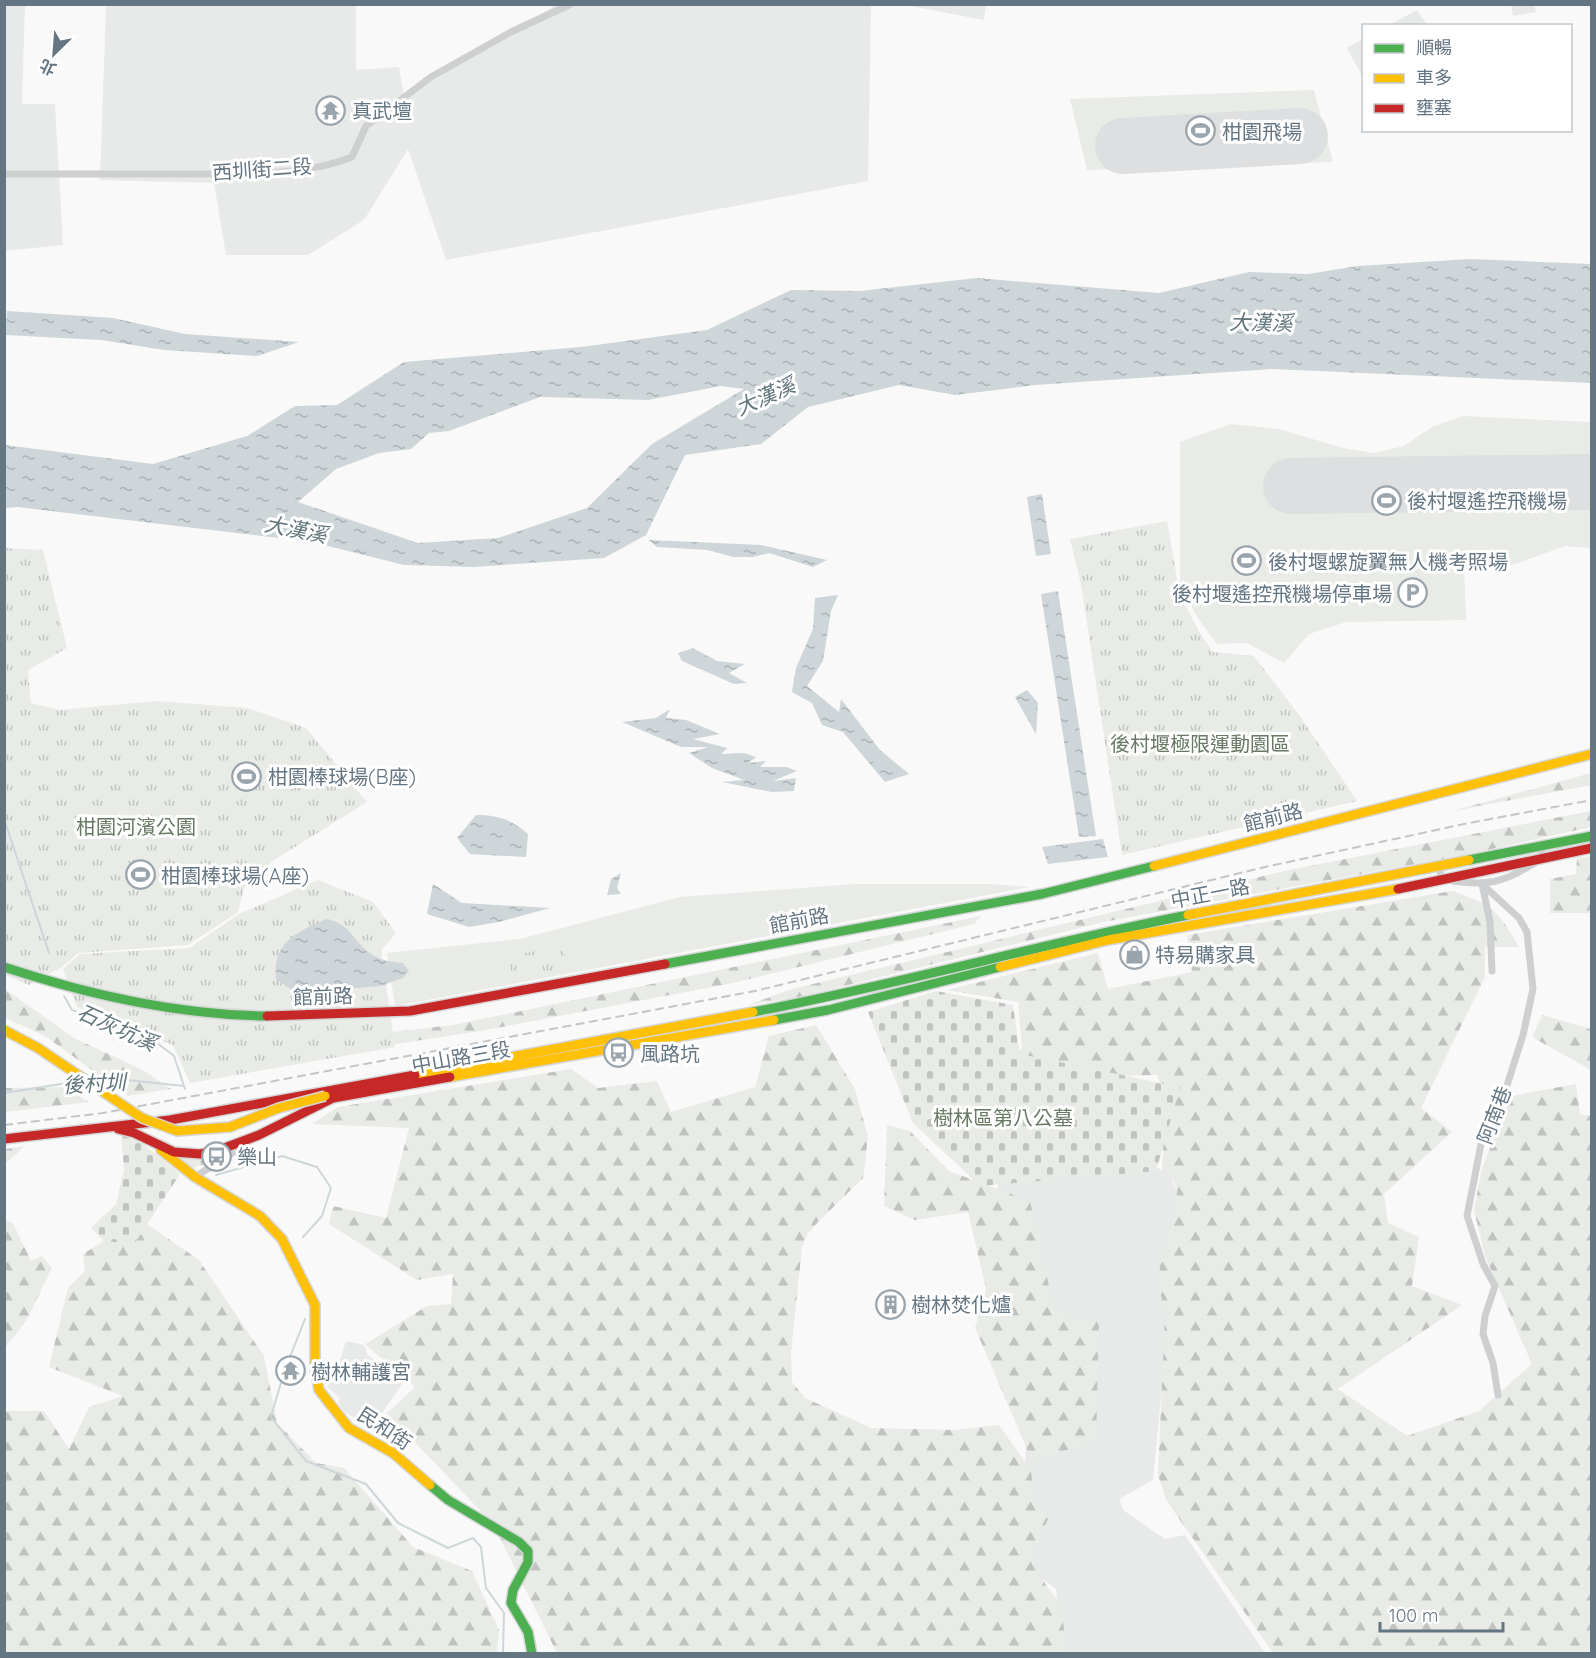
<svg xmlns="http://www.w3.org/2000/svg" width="1596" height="1658" font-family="Quicksand,'Noto Sans TC',sans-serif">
<defs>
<pattern id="forest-firs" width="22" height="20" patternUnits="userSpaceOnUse" patternTransform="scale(1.5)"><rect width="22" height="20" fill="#e8ebe6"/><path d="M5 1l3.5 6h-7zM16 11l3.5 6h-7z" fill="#c0c3c0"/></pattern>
<pattern id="cemetery-stones" width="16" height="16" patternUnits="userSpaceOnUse" patternTransform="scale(1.5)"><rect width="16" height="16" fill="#e8ebe6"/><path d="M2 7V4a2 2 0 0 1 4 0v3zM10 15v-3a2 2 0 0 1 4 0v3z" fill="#c0c3c0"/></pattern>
<pattern id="park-tufts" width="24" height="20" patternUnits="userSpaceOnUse" patternTransform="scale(1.5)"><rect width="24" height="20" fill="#e8ebe6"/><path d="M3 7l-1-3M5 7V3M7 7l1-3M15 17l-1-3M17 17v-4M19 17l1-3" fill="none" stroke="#c0c3c0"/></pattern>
<pattern id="water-ripples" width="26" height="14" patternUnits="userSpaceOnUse" patternTransform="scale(1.5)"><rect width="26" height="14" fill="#ced6d9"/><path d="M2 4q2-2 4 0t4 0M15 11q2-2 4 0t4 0" fill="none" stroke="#abb2b5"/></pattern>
</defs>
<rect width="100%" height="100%" fill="#f9f9f9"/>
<path fill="#e8e9e9" d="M4 5H25L22 104H55L63 245 5 251Z
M106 5H356V70L399 67 404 98 556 5H871L868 181 446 260 408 149 364 220 308 255H226L214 183 100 180Z
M905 5H986L984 20Z
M1511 5H1534L1536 12 1513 16Z
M1417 10 1427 25H1389Z
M1363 39 1364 77 1363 78 1347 48Z
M1149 1165 1170 1173 1180 1202 1153 1480 1119 1499 1123 1510 1165 1539 1185 1535 1265 1653H1061L1056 1589 1026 1568 1025 1311 993 1198 1001 1179Z
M346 1341 364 1345 367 1354 402 1384 371 1429 346 1413 338 1403 340 1398 327 1387 334 1378Z"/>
<path fill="#e8ebe6" d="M1314 90 1333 162 1087 170 1070 99Z
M1462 416 1591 422V548L1565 546 1515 564 1464 570 1466 620 1346 622 1309 634 1284 663 1247 643 1217 644 1197 617 1180 583V442L1231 424 1279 429 1343 448 1374 453 1404 446 1432 427Z
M856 884H991L1030 887 395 1006 387 953 520 939 680 897Z"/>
<path fill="url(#forest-firs)" d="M1591 773V785L1449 812Z
M1591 811V827L1469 854 1104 922 799 997 748 1005 792 989 1289 870Z
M1591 856V921L1590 913H1550V879L1576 874 1577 858Z
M1452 891C1492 905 1498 910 1519 947H1485V977L1421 1108 1452 1132 1384 1194 1388 1223 1419 1237 1412 1286 1462 1305 1338 1389 1407 1436 1479 1411 1532 1364 1485 1256 1474 1210 1482 1168 1511 1096 1576 1084 1580 1114 1592 1116 1591 1653H1273L1166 1500 1158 1475 1165 1315 1159 1285 1160 1264 1169 1238 1177 1192 1174 1180 1162 1170 1166 1097 1157 1075 1114 1076 1102 1097 994 1058 1022 1049 1018 1002 947 990 1098 953 1108 989 1192 972 1187 935Z
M981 916 974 924 733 983 486 1030 268 1064 323 1040 453 1025Z
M5 989 74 1038 143 1070 171 1089 128 1096 45 1036 5 1018Z
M1542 1015 1591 1029V1070L1532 1037Z
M816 1025 855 1089 868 1137 863 1178 818 1222 807 1235 802 1248 791 1352 792 1382 805 1398 871 1428 954 1430 999 1425 1031 1470 1034 1498 1048 1519 1033 1551 1036 1571 1061 1605 1067 1653H557L493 1524 387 1413 415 1387 365 1344 427 1306 451 1304 453 1274 417 1280 329 1224 333 1206 386 1218 409 1128 312 1124 338 1107 571 1069 598 1088 657 1081 671 1112 755 1087 769 1036Z
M66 1087 89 1102 5 1112V1088Z
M887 1125 910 1131 949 1171 1030 1201 1055 1313 1099 1320 1096 1441 1032 1461 975 1328 986 1289 968 1212 915 1220 884 1206Z
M25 1146 5 1164V1149Z
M5 1220 13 1223 31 1261 42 1256 52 1268 26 1321 5 1348Z
M147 1224 199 1260 264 1356 277 1423 316 1463 344 1468 413 1547 472 1571 499 1630 497 1653H5L4 1411H44L69 1449 89 1407 123 1396 49 1367 68 1288 85 1271 83 1254 104 1241 134 1244Z"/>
<path fill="url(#cemetery-stones)" d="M936 991 1013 1005 1020 1054 1180 1087 1156 1171 980 1186 913 1123 868 1012Z
M121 1135 142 1143 180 1174 134 1244 104 1241 91 1228 116 1204 124 1169Z"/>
<path fill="url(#park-tufts)" d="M1167 521 1180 596 1200 633 1213 652 1254 656 1302 719 1357 801 1122 855 1081 584 1070 539Z
M4 548 43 550 67 648 28 670 31 703 59 710 157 701 247 708 306 728 367 802 274 860 245 885 238 912 188 945 78 953 62 967 29 985 5 975Z
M318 880 373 902 396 933 381 951 395 1047 190 1083 173 1045 77 1007 63 969 80 954 189 948 239 914Z
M563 945 569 971 514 983 508 957Z
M230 1149 208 1163 193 1168 175 1158H203Z"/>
<path fill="url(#water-ripples)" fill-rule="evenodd" d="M1470 259 1591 264V383L1273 369 1035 385 955 395 899 385 808 407 761 444 685 455 646 535 604 558 473 567 404 565 312 542 17 507 5 508V445L153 464 247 436 295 406 337 405 404 362 581 347 707 330 791 290 860 291 977 278 1159 293 1249 272 1308 274 1358 266ZM721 386 744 389 652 444 587 508 498 538 418 543 298 502 336 469 379 453 411 449 429 433 449 431 540 397 648 400Z
M7 311 113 318 185 334 299 342 257 356 164 350 101 340 5 335Z
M1042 494 1051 554 1036 556 1027 497Z
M649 540 761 545 827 560 813 567 769 553 753 557H733L708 550 657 547Z
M1058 591 1096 836 1079 837 1041 594Z
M838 595 831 611 823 661 807 686 839 712 841 699 880 750 909 774 885 782 843 732 822 725 812 703 792 692 796 668 813 629 815 598Z
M693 648 717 661 745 664 729 673 747 683 734 684 682 661 678 653Z
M1027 690 1038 703 1036 734 1015 697Z
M670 709 666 718 686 720 720 734 693 739 727 748 721 754 744 753 756 757 748 763 766 761 760 767H786L797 771 773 781 796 778 794 791 772 792 722 782 744 780 712 768 689 753 708 747H681L622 722 656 718Z
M476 815C497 815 511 819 528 834L526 857 470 854 457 838Z
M1103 839 1108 857 1048 864 1042 847Z
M621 873 617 888 621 894 607 895 611 879Z
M433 884 462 903 550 908 499 922 469 927 427 914Z
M327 919C362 927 352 960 403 963L409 971 403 978 380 986 310 992 292 990 276 979C272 942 298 931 327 919Z"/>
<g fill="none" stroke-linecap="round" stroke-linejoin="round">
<path stroke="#ced6d9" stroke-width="2" d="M4 819 49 953
M64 996 72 1010 157 1043 174 1056 185 1089
M92 1080 108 1078 184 1086
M4 1093 80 1081
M216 1175 282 1156 317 1167 331 1188 322 1216 303 1237
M305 1319 284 1372 271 1417 306 1461 366 1484 398 1523 448 1548 473 1538 481 1547 486 1588 504 1613 503 1654"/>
<path stroke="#dedfe0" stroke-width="56" d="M1123 146 1300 136
M1291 486 1592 482"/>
<defs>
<path id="fast" d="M1469 860 1592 836
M665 964 1042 894 1154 866
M4 967C89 995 177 1015 267 1016
M753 1012C899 984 1042 944 1188 915
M774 1020 828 1010 1000 967
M430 1485 448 1500 519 1542 528 1551V1562L513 1590 511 1603 528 1632 532 1654"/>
<path id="slow" d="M1154 866 1592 754
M1188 915 1469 860
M1000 967 1108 940 1398 889
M415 1075 753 1012
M450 1077 774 1020
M161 1150 195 1177 260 1216 282 1239 315 1305V1368L319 1390 349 1428 393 1453 430 1485"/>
<path id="jam" d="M1398 889 1592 848
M267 1016 410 1011 665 964
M118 1129 134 1133 174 1152 200 1154 219 1150 259 1135 333 1098 450 1077
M4 1139 170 1120 415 1075"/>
</defs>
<use href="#fast" stroke="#d5d6d7" stroke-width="12"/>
<use href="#slow" stroke="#d5d6d7" stroke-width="12"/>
<use href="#jam" stroke="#d5d6d7" stroke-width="12"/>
<path stroke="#cecfd0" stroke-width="7" d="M4 174H257C289 172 322 169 352 157L366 126 431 77 511 32 571 4
M1439 868 1442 879C1490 888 1502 883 1543 858L1541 847
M1482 884 1519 918 1527 932 1533 989 1523 1035 1503 1098 1484 1129 1467 1216 1483 1264 1495 1286 1485 1316 1483 1334 1493 1363 1498 1395
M1482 884 1490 922 1492 971
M195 1177 248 1143"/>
<use href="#fast" stroke="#4caf50" stroke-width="9"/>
<use href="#slow" stroke="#ffc107" stroke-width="9"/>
<use href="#jam" stroke="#c62828" stroke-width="9"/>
<path stroke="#c3c5c6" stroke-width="2" stroke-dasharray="9 4.5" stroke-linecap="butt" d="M4 1125 103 1113 755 991 1265 867 1464 824 1592 800"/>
<defs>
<path id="slow-bridge" d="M4 1030 38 1048 142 1118 177 1131 230 1127 279 1108 325 1096"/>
</defs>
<use href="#slow-bridge" stroke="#d5d6d7" stroke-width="12" stroke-linecap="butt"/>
<use href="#slow-bridge" stroke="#ffc107" stroke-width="9"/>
</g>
<defs>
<symbol id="temple-ring" viewBox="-11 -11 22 22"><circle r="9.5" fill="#fff" stroke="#99a4ac" stroke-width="1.5"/><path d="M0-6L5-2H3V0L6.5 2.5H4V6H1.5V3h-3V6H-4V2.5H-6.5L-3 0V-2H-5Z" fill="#99a4ac"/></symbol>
<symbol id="stadium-ring" viewBox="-11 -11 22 22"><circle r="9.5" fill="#fff" stroke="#99a4ac" stroke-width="1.5"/><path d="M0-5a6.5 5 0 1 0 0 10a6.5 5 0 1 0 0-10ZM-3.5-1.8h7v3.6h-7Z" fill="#99a4ac"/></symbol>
<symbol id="parking-ring" viewBox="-11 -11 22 22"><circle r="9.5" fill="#fff" stroke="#99a4ac" stroke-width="1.5"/><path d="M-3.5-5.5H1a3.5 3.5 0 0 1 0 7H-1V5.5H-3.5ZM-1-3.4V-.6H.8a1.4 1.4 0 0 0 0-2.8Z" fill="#99a4ac"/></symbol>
<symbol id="shop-ring" viewBox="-11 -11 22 22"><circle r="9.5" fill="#fff" stroke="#99a4ac" stroke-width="1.5"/><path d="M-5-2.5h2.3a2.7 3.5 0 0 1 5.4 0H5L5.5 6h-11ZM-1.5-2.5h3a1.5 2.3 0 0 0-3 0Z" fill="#99a4ac"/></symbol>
<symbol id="bus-ring" viewBox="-11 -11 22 22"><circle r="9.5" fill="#fff" stroke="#99a4ac" stroke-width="1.5"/><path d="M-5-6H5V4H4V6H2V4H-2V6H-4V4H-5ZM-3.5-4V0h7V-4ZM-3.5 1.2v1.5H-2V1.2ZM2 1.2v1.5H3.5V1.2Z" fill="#99a4ac"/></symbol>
<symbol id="building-ring" viewBox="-11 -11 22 22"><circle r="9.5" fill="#fff" stroke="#99a4ac" stroke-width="1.5"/><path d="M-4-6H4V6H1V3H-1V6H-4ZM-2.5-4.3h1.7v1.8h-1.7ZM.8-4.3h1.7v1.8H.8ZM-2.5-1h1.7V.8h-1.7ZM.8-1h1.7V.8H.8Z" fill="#99a4ac"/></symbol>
</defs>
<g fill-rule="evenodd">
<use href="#temple-ring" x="314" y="94" width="33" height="33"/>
<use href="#stadium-ring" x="1184" y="114" width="33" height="33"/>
<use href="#stadium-ring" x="1370" y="484" width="33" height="33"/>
<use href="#stadium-ring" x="1230" y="544" width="33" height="33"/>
<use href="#parking-ring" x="1396" y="576" width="33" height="33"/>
<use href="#stadium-ring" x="230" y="760" width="33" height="33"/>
<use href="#stadium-ring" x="124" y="858" width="33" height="33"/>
<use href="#shop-ring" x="1118" y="938" width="33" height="33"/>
<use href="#bus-ring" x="602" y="1036" width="33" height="33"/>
<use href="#bus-ring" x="200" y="1140" width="33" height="33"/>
<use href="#building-ring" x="874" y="1288" width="33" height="33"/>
<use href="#temple-ring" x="274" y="1354" width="33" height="33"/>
</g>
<g text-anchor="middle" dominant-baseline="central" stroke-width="6" stroke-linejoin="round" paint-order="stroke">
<g font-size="20" fill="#657683" stroke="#fff" text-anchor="start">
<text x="352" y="110">真武壇</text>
<text x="1222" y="131">柑園飛場</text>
<text x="1407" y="500">後村堰遙控飛機場</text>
<text x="1268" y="561">後村堰螺旋翼無人機考照場</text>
<text x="1392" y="593" text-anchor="end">後村堰遙控飛機場停車場</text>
<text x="268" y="776">柑園棒球場(B座)</text>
<text x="161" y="875">柑園棒球場(A座)</text>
<text x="1155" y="954">特易購家具</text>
<text x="640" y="1053">風路坑</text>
<text x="237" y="1156">樂山</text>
<text x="911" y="1304">樹林焚化爐</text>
<text x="311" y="1371">樹林輔護宮</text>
</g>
<g font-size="20" fill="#657683" stroke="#fff">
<text transform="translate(262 169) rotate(-4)">西圳街二段</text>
<text transform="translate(1273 817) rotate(-14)">館前路</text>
<text transform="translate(1210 893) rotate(-11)">中正一路</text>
<text transform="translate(799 920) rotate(-11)">館前路</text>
<text transform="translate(323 996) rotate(-2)">館前路</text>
<text transform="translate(461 1057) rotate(-10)">中山路三段</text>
<text transform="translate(1494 1115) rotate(-69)">阿南巷</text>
<text transform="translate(385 1428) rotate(33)">民和街</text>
</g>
<g font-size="20" fill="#687a64" stroke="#fff">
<text x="1200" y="743">後村堰極限運動園區</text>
<text x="136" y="826">柑園河濱公園</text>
<text x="1003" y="1117">樹林區第八公墓</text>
</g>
<g font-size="21" font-style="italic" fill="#60757c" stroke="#fff">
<text transform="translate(1261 322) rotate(1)">大漢溪</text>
<text transform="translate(765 396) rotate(-24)">大漢溪</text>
<text transform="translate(296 529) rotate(11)">大漢溪</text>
<text transform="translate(117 1027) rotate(24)">石灰坑溪</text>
<text transform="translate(94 1083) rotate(-3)">後村圳</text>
</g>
</g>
<rect width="1596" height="1658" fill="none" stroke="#657683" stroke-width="12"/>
<rect x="1362" y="24" width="210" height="108" fill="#ffffff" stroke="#c1c8cd" stroke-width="1.5"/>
<rect x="1374" y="44" width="30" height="9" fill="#4caf50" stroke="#c1c8cd" stroke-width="1.5"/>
<text x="1416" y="54" font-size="18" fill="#657683">順暢</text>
<rect x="1374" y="74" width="30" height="9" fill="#ffc107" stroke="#c1c8cd" stroke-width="1.5"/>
<text x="1416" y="84" font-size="18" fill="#657683">車多</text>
<rect x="1374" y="104" width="30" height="9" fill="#c62828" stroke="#c1c8cd" stroke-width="1.5"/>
<text x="1416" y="114" font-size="18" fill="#657683">壅塞</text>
<g transform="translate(54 54) rotate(205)" stroke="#ffffff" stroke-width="4.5" paint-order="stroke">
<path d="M0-4.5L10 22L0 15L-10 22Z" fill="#657683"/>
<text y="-9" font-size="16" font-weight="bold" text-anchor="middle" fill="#657683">北</text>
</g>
<path d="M1380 1622v9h123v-9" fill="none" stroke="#657683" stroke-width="3"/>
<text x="1389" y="1622" font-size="18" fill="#657683" stroke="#ffffff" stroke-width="4.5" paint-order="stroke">100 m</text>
</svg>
